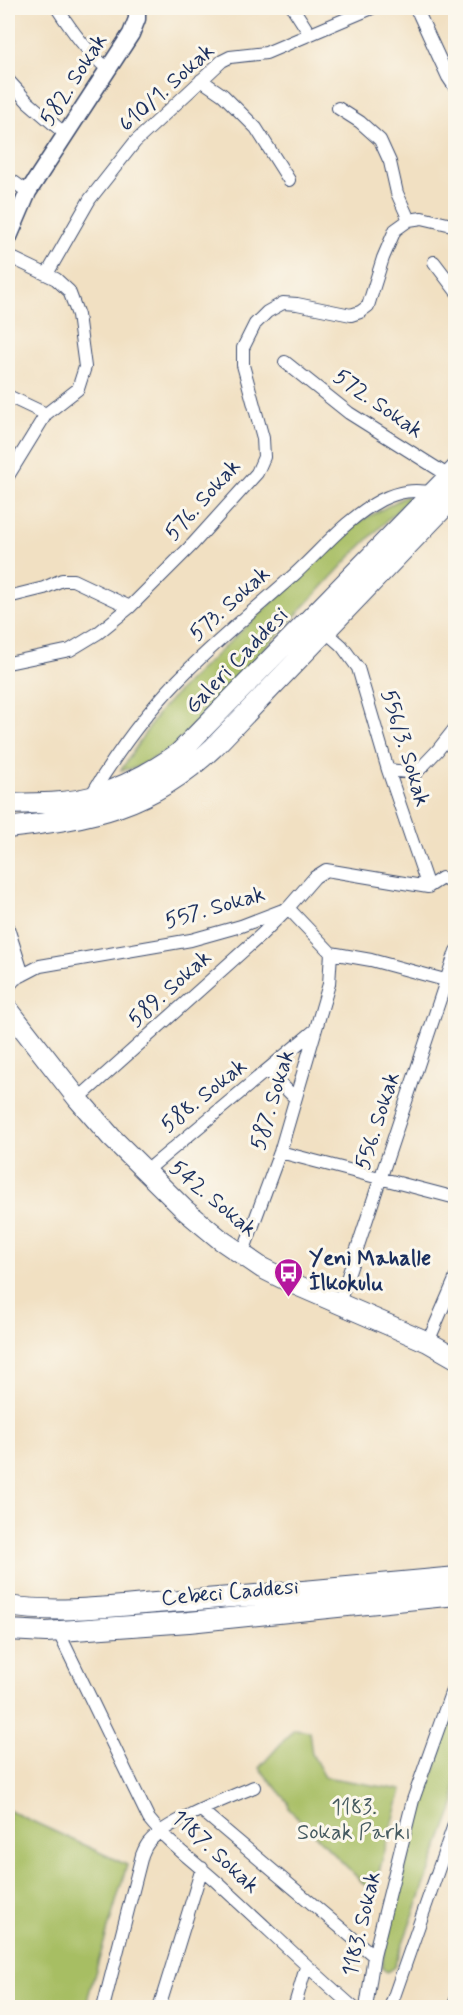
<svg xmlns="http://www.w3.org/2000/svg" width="463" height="2015" font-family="Mynerve,sans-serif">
<rect width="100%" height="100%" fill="#fbf7ec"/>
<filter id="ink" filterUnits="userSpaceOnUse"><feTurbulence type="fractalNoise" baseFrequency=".0167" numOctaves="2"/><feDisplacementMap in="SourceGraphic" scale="12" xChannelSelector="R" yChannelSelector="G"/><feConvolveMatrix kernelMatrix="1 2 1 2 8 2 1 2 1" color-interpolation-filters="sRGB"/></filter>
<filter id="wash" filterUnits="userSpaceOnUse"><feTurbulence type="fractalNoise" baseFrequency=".008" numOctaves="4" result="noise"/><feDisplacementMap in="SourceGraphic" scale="24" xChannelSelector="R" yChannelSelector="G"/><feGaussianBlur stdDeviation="1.35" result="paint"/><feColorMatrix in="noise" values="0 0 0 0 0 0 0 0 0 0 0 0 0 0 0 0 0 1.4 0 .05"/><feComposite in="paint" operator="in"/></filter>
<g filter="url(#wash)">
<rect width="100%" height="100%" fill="#f1e0c2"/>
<path fill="#a7be63" stroke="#617660" stroke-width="1.5" d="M406 496 409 498 405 503 355 552 171 749 135 768 121 770 159 712 189 680 357 523Z
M455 1703V1803L394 1967 387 1972 382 1967V1963L400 1884Z
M294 1729 309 1731 312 1754 325 1777 402 1790 373 1893 289 1809 288 1802 259 1768Z
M8 1810 127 1865 85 2007H8Z"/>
</g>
<g filter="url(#ink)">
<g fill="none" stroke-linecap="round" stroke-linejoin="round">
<defs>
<path id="street" d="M57 8C72 31 87 52 109 70
M293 8 309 33
M414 8 418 12 448 77 456 89
M8 80 28 102 65 134
M201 80 223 95 256 128 289 180
M338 108 360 122 380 140 390 162 397 193 409 220
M8 178 28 192
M8 256 56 279 69 291 78 315 85 367 78 389 46 414 8 476
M434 262 456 291
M47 274 90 199 135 142 222 61 230 57 266 53 372 8
M285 362 349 413 449 476
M8 396 46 414
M8 597 44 588 62 580H73L130 607
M325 631 342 646 358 668 388 770 428 887
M8 663 70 650 98 633 130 607 192 545 257 473 264 457 263 438 243 365V348L255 324 267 312 283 303 297 304 351 315 360 312 368 306 383 258 395 230 409 220 422 218 456 226
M388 770 416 773 437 751 456 727
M90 797C117 752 149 708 187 671 221 637 259 606 295 574 323 548 347 518 381 500 399 491 414 489 434 493
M8 928 23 975
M8 987 15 979 40 966 191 940 241 926 288 908 315 877 326 870 428 887 442 878 456 885
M268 1071 295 1098
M78 1099 261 935 288 908 331 953 371 960 456 983
M280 1152 456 1198
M145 1172 316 1029
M242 1255 280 1152 329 984 331 953
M339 1303 456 951
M428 1342 456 1277
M58 1631 149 1819C169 1844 196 1863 220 1885 265 1926 308 1968 354 2008
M201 1810 374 1956
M103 2008 142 1855C144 1850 146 1845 149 1842 165 1822 228 1798 254 1787
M159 2008 202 1868
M294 2008 306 1967
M366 2008 374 1956 413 1800 456 1679
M390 2008 456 1819
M453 2008 456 2000"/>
<path id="secondary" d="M8 239 28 192 131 34 137 19V8"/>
<path id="primary" d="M8 804C35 803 65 804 91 797 123 788 152 772 179 753L456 469
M8 828C93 818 150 808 214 747L456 495
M8 1009 78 1099 111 1137 186 1211 221 1240 262 1268 294 1284 428 1342 456 1358
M8 1606C60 1614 115 1606 168 1602 264 1595 359 1586 456 1577
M8 1630 46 1632 189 1622 456 1595"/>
</defs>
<use href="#street" stroke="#3b4a6d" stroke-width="14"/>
<use href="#secondary" stroke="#3b4a6d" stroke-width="19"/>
<use href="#primary" stroke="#3b4a6d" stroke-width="22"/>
<use href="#street" stroke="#fff" stroke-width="12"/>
<use href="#secondary" stroke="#fff" stroke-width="16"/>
<use href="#primary" stroke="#fff" stroke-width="20"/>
</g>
</g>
<defs>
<symbol id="bus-pin" viewBox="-11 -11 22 30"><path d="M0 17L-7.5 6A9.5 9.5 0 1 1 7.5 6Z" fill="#b5179e" stroke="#fbf7ec"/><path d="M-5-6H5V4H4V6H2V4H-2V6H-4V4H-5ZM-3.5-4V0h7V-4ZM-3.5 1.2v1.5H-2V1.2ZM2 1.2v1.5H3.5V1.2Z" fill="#fff"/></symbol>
</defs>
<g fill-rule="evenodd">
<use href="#bus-pin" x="272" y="1256" width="33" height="45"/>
</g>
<g text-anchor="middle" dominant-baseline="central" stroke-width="6" stroke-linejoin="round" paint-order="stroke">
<g font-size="22" fill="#1b2f5e" stroke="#fbf7ec">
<text transform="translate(74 80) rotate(-57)">582. Sokak</text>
<text transform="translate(167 88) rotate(-42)">610/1. Sokak</text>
<text transform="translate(378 404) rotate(35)">572. Sokak</text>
<text transform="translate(203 500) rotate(-48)">576. Sokak</text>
<text transform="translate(230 604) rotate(-42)">573. Sokak</text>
<text transform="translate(237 661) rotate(-46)">Galeri Caddesi</text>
<text transform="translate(405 748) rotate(73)">556/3. Sokak</text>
<text transform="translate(215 908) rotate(-16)">557. Sokak</text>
<text transform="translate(170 989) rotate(-42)">589. Sokak</text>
<text transform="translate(204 1096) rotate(-39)">588. Sokak</text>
<text transform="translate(273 1100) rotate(-73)">587. Sokak</text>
<text transform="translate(378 1121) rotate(-72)">556. Sokak</text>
<text transform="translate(213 1199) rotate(40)">542. Sokak</text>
<text transform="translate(230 1593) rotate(-5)">Cebeci Caddesi</text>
<text transform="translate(215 1852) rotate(43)">1187. Sokak</text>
<text transform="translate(362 1924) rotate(-77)">1183. Sokak</text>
</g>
<g font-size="22" font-weight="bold" fill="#1b2f5e" stroke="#fbf7ec" text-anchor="start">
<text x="309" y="1259">Yeni Mahalle<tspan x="309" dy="25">İlkokulu</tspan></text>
</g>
<g font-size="22" fill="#455a60" stroke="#fbf7ec">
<text x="354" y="1808">1183.<tspan x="354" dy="25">Sokak Parkı</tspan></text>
</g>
</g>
<rect width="463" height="2015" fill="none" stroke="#fbf7ec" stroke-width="30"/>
</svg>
